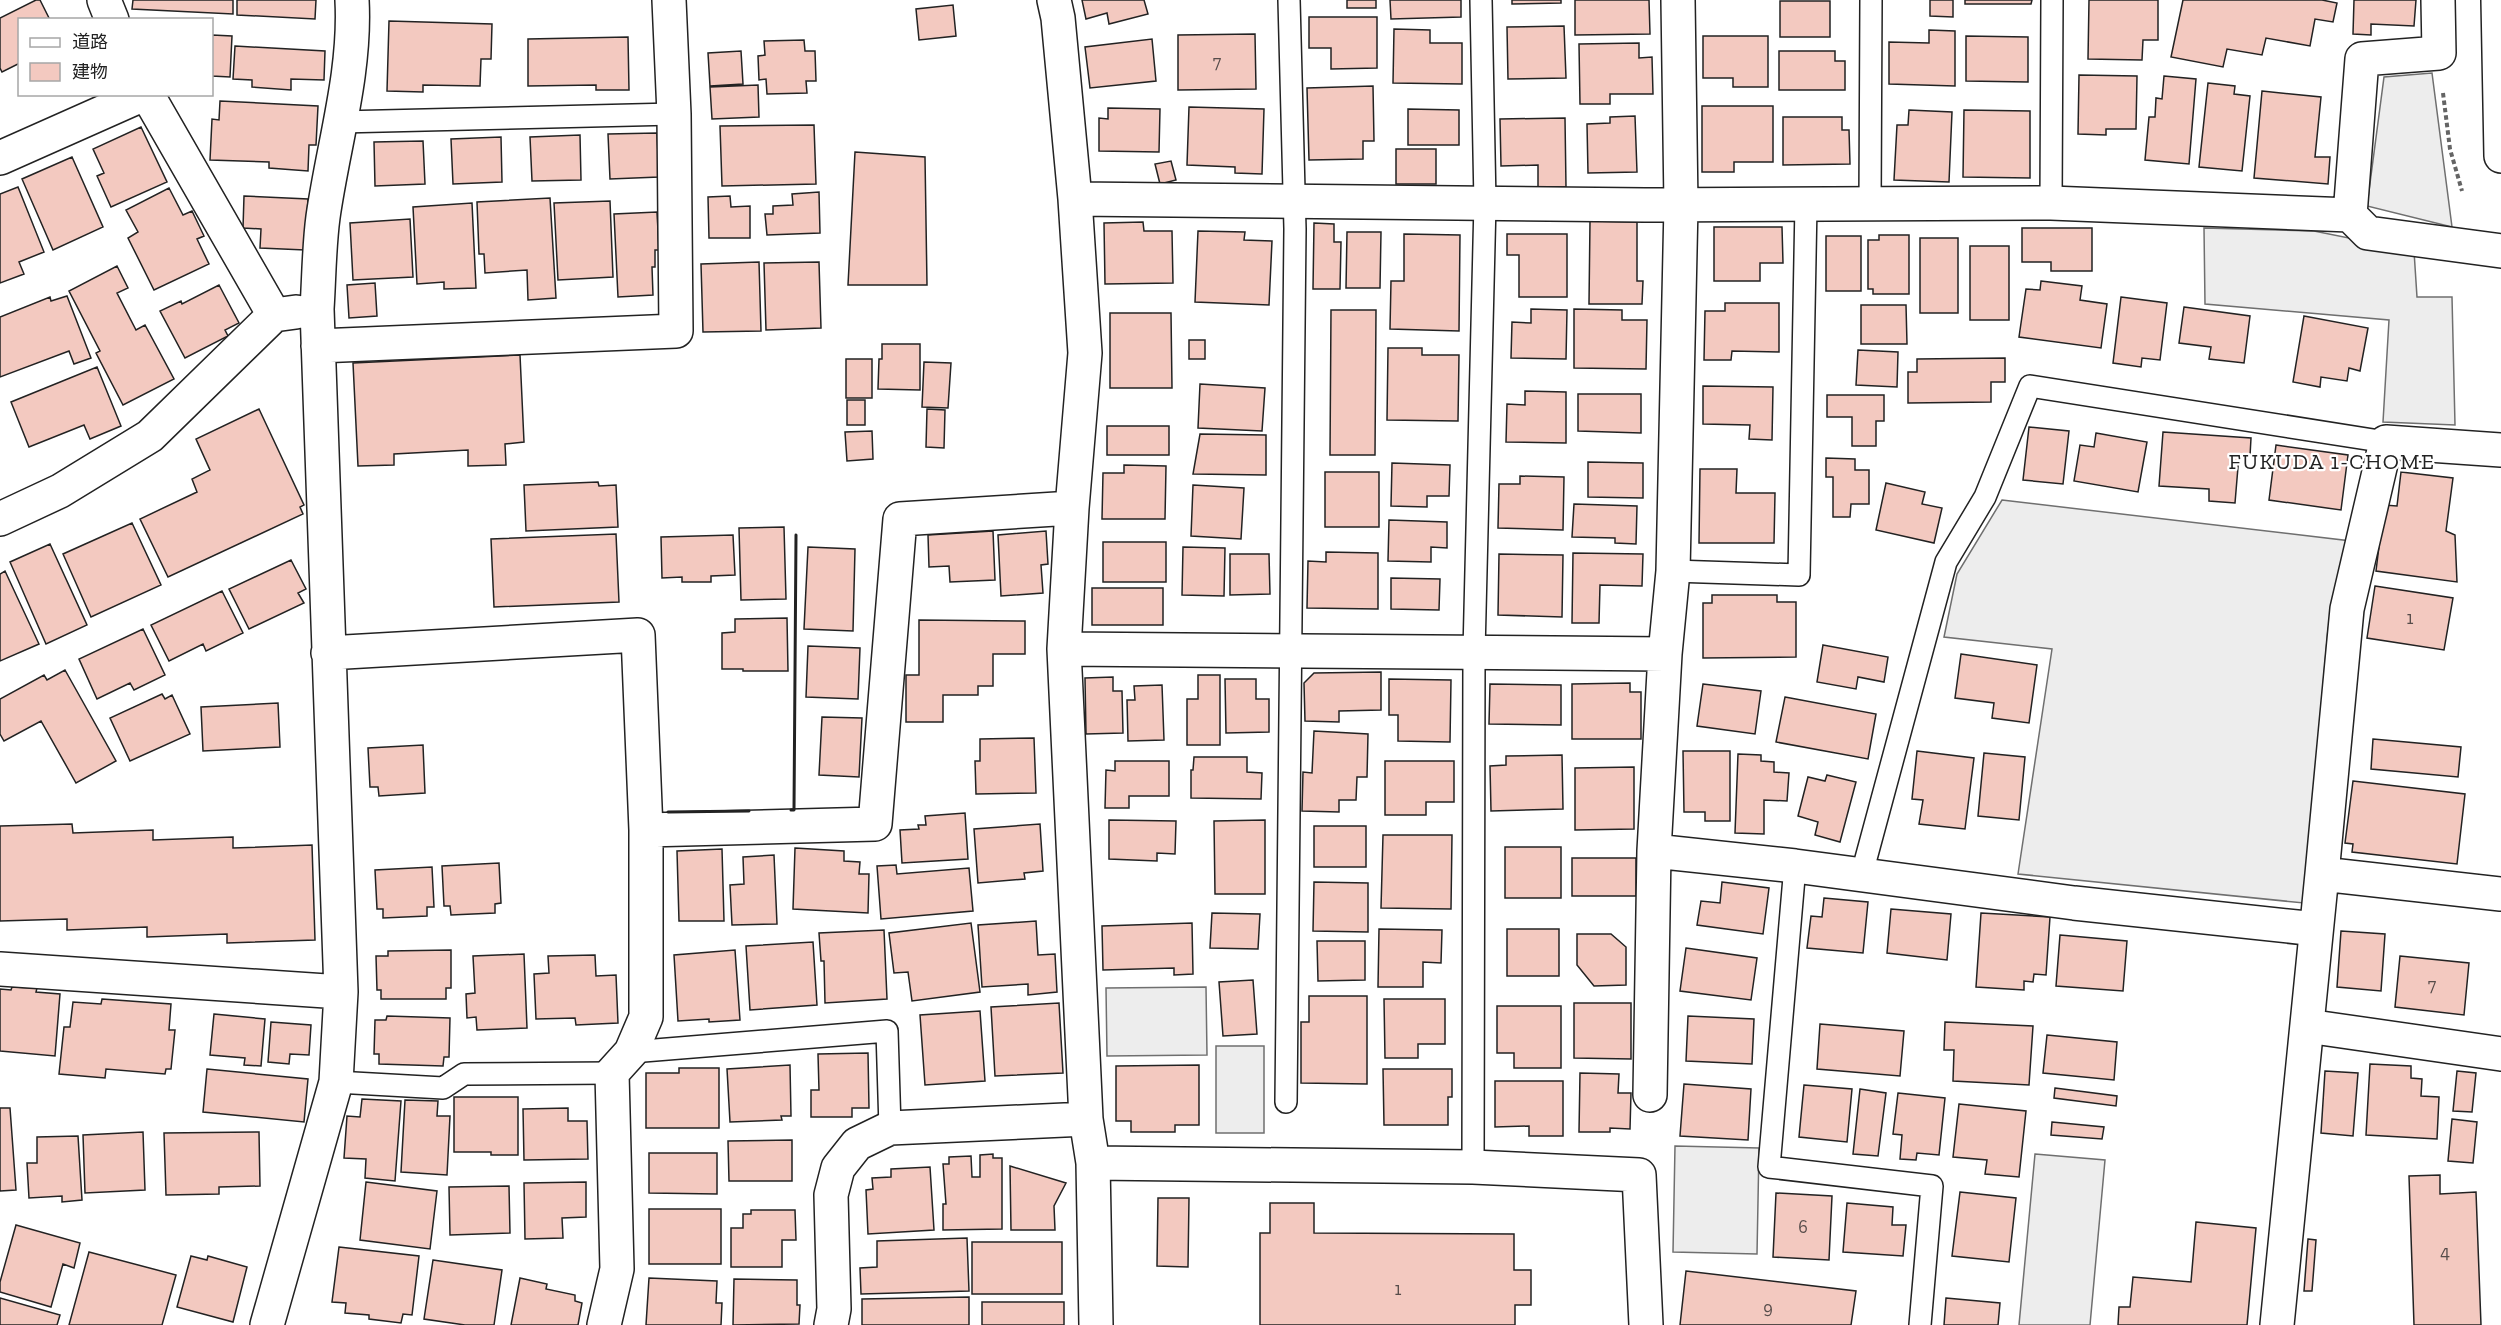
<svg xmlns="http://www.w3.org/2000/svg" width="2501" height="1325" font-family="'Zilla Slab','Noto Sans JP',serif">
<rect width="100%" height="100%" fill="#fff"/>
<path fill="#ededed" stroke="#6f6f6f" stroke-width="1.5" d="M2432 73 2452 227 2367 206 2384 77Z
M2204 228 2314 231 2414 251 2417 297H2452L2455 425 2383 422 2389 320 2205 304Z
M2002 500 2351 541 2328 629 2304 903 2018 874 2052 649 1944 637 1957 574Z
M1206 987 1207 1055 1107 1056 1106 988Z
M1216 1046H1264V1133H1216Z
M1675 1146 1759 1148 1757 1254 1673 1252Z
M2035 1154 2105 1160 2090 1325H2019Z"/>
<path fill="#f3c9c0" stroke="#222" stroke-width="1.5" d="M36 0H40L50 20H20V63L2 72 0 68V18Z
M133 0H233V14L132 9Z
M237 0H316L315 19 237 15Z
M1082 0H1144L1148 14 1109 24 1107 13 1086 19Z
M1347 0H1376V8H1347Z
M1390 0H1461V17L1391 19Z
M1512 0H1561V3L1512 4Z
M1575 0H1649L1650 34 1575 35Z
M1930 0H1953V17L1930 16Z
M1965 0H2032L2031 4H1965Z
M2089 0H2158V40H2143L2142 60 2088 59Z
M2183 0H2322L2337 3 2333 22 2315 19 2310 46 2266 38 2262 55 2227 49 2223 67 2171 57Z
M2354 0H2416L2414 26 2371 24V35L2353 34Z
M1780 1H1830V37H1780Z
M953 5 956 36 919 40 916 9Z
M1309 17H1377V68L1331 69V48H1309Z
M389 21 492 24 491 59H481L480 86 423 85V92L387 91Z
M1564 26 1566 78 1508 79 1507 27Z
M1394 29 1430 30V43H1462V84L1393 83Z
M1929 30 1955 31V86L1889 84V42L1929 43Z
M1255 34 1256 89 1178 90V35Z
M212 35 232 36 230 77 212 76Z
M1703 36H1768V87H1733V78H1703Z
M1966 36 2028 37V82L1966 81Z
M628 37 629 90H596V85L528 86V39Z
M1152 39 1156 81 1090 88 1085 47Z
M804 40 805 51H815L816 81H806L807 93 767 94 766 79 759 80 758 56 765 55 764 41Z
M1639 43V58L1652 57 1653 94H1610V104H1580L1579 44Z
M235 46 325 51 324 80 291 79V90L252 87V80L233 79Z
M741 51 743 84 710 86 708 53Z
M1779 51H1835V61H1845V90H1779Z
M2079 75 2137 76 2136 129H2106V135L2078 134Z
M2164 76 2196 79 2189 164 2145 160 2149 117H2155L2156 98 2162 99Z
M2208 83 2235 86 2234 94 2250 96 2242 171 2199 167Z
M758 85 759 117 712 119 710 87Z
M1373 86 1374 141H1363V159L1309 160 1307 88Z
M2262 91 2321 97 2315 157H2330L2328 184 2254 178Z
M220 101 318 106 316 145H309L308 171 269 168V162L210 160 212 119 219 120Z
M1702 106H1773V162H1734V172H1702Z
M1189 107 1264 109 1262 174 1235 173V167L1187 165Z
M1108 108 1160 109 1159 152 1099 151V118L1108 119Z
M1408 109 1459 110V145H1408Z
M1909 110 1952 112 1949 182 1894 180 1897 125H1908Z
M1964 110 2030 111V178L1963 177Z
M1635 116 1637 172 1588 173 1587 124 1610 123V117Z
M1783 117H1842V130H1849L1850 164 1783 165Z
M1565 118 1566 187H1538V165L1501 166 1500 119Z
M814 125 816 184 722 186 720 126Z
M141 127 167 182 111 207 97 176 104 173 93 149Z
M657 133 659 177 610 179 608 134Z
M580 135 581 180 532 181 530 137Z
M501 137 502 182 453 184 451 139Z
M423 141 425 184 375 186 374 142Z
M1396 149H1436V184H1396Z
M855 152 925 157 927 285H848Z
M72 157 103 227 53 250 22 179Z
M1171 161 1176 180 1160 184 1155 164Z
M18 187 44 252 19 262 24 274 0 283V194Z
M169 188 183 215 192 211 204 236 197 239 209 264 154 290 128 238 138 232 126 210Z
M819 192 820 233 767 235 765 214H773V206L793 205 792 194Z
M244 196 308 199 305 250 260 248 261 229 243 228Z
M730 196 731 207 750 206V238H709L708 197Z
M550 198 556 298 528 300 527 270 485 273 484 254H479L477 202Z
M610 201 613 277 558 280 554 203Z
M472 203 476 288 444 289V282L417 284 413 207Z
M657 212 659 250H655V267H652L653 295 618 297 614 214Z
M410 219 413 277 353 280 350 223Z
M1590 221 1637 222V281H1643L1642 304H1589Z
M1143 222 1144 231H1172L1173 283 1105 284 1104 223Z
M1314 223 1334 224V242H1341L1340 289H1313Z
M1714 227H1782L1783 263H1760V281H1714Z
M2022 228H2092V271H2051V262H2022Z
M1198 231 1245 232 1244 240 1272 241 1269 305 1195 302Z
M1347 232H1381L1380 288H1346Z
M1404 234 1460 235 1459 331 1390 329 1391 281H1404Z
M1507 234H1567V297H1519V255H1507Z
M1879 235H1909V294H1873V289H1868V240H1879Z
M1826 236H1861V291H1826Z
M1920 238H1958V313H1920Z
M1970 246H2009V320H1970Z
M759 262 761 331 703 332 701 264Z
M819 262 821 328 766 330 764 263Z
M117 266 128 288 117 293 136 330 145 325 174 379 123 405 96 353 100 351 69 291Z
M2041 281 2082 286 2080 300 2107 304 2101 348 2019 337 2026 289 2040 290Z
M375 283 377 316 349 318 347 285Z
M219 285 239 323 225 330 228 336 185 358 160 311 181 301 182 304Z
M67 296 91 358 74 364 69 351 0 377V317L50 297 51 301Z
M2121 297 2167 303 2160 360 2142 358 2141 367 2113 363Z
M1725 303H1779V352L1732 351 1731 360H1704L1705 311H1725Z
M1861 305H1906L1907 344H1861Z
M2184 307 2250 316 2244 363 2209 359 2211 347 2179 343Z
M1531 309 1567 310 1566 359 1511 358 1512 322 1531 323Z
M1574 309 1622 310V320H1647L1646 369 1574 368Z
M1331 310H1376L1375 455H1330Z
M1110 313H1171L1172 388H1110Z
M2304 316 2368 328 2360 371 2349 368 2347 381 2321 377 2320 387 2293 382Z
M1189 340H1205V359H1189Z
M882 344H920V390L878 389 879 359H882Z
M1388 348H1422V355H1459L1458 421 1387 420Z
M1858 350 1898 352 1897 387 1856 385Z
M520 355 524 442 505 444 506 465 468 466V450L394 454V465L358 466 353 363Z
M2005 358V382H1991V402L1908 403V372H1917V359Z
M846 359H872V398H846Z
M924 362 951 363 948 408 922 407Z
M97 367 121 426 90 439 84 425 29 447 11 402Z
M1200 384 1265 388 1262 431 1198 428Z
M1703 386 1773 387 1772 440 1749 439 1750 425 1703 424Z
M1525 391 1566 392V443L1506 442 1507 404 1525 405Z
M1578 394H1641V433L1578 431Z
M1827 395H1884V421H1876V446H1852V417H1827Z
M847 400H865V425H847Z
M259 409 304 505 300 507 303 514 168 577 140 519 197 492 192 479 210 470 196 439Z
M927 409 945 410 944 448 926 447Z
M1107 426H1169V455H1107Z
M2029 427 2069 431 2063 484 2023 480Z
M872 431 873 459 847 461 845 432Z
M2163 432 2251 438 2250 456 2239 455 2235 503 2209 501V489L2159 486Z
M2096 433 2147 442 2138 492 2074 481 2080 445 2094 447Z
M1200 434 1266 435V475L1193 474Z
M2276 445 2348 455 2341 510 2269 500Z
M1826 458 1855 459V470H1869V504H1851L1850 517H1833V477H1826Z
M1588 462 1643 463V498L1588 497Z
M1392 463 1450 465 1449 496H1427V507L1391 506Z
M1124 465 1166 466 1165 519H1102L1103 473H1124Z
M1700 469H1737L1736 493H1775L1774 543H1699Z
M1325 472H1379V527H1325Z
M2401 472 2453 478 2446 531 2455 535 2457 582 2376 571 2384 505 2397 506Z
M1520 476 1564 477 1563 530 1498 528 1499 484H1520Z
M598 482 599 486 616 485 618 527 526 531 524 485Z
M1886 483 1925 492 1922 504 1942 508 1934 543 1876 530Z
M1193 485 1244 488 1241 539 1191 536Z
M1574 504 1637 506 1636 544 1615 543V538L1572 537Z
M1389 520 1447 522V548L1431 547V562L1388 561Z
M132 523 161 585 91 617 63 554Z
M784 527 786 599 741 600 739 528Z
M993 531 995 580 950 582 949 566 929 567 928 535Z
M1046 531 1048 564 1041 565 1043 593 1001 596 998 535Z
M616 534 619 602 494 607 491 539Z
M733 535 735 575 711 576V582H682V577L662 578 661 537Z
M1103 542H1166V582H1103Z
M50 544 87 625 46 644 10 562Z
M808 547 855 549 853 631 804 629Z
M1183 547 1225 548 1224 596 1182 595Z
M1326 552 1378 553V609L1307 608 1308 561 1326 562Z
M1573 553 1643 554 1642 586 1600 585 1599 623H1572Z
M1230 554H1269L1270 594 1230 595Z
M1499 554 1563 555 1562 617 1498 615Z
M291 560 306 589 298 593 304 603 249 629 229 589Z
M5 571 39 644 0 661V574Z
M1391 578 1440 579 1439 610 1391 609Z
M2375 586 2453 598 2444 650 2367 638Z
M1092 588H1163V625H1092Z
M222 591 243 633 206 651 203 644 169 661 151 625Z
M1712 595H1777V602H1796V657L1703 658V603H1712Z
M787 618 788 671H743V669H722V633L735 632V619Z
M919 620 1025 621V654H993V686H978V695H943V722H906V675H919Z
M143 629 165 675 134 690 130 683 97 699 79 659Z
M1823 645 1888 657 1884 682 1858 677 1856 689 1817 682Z
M808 646 860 648 858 699 806 697Z
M1961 654 2037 665 2029 723 1992 718 1994 703 1955 698Z
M65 670 116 761 76 783 41 721 4 741 0 734V699L44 675 47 680Z
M1381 672V710L1339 711V722L1305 721 1304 683 1314 673Z
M1198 675H1220V745H1187V699H1198Z
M1113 677V691H1122L1123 733 1086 734 1085 678Z
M1225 679H1256V699H1269V732L1226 733Z
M1389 679 1451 680 1450 742 1398 741V715H1389Z
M1630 683V692H1641V739H1572V684Z
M1490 684 1561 685V725L1489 724Z
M1703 684 1761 691 1755 734 1697 726Z
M1162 685 1164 740 1128 741 1127 700H1135L1134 686Z
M162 694 165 699 172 695 190 734 130 761 110 718Z
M1785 697 1876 714 1868 759 1776 742Z
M278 703 280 747 203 751 201 707Z
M822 717 862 718 859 777 819 775Z
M1314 731 1368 734 1367 777H1357L1356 800H1339V812L1302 811 1303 772 1312 773Z
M1034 738 1036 793 976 794 975 761H980V739Z
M2373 739 2461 747 2458 777 2371 769Z
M423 745 425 793 379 796 378 787H370L368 748Z
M1683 751H1730V821H1705V812H1684Z
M1917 751 1974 758 1965 829 1919 824 1923 800 1912 799Z
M1984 753 2025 757 2019 820 1978 816Z
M1738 754 1761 755V761L1774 762V772L1789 773 1787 801 1764 800V834L1735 833Z
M1562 755 1563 809 1491 811 1490 766 1506 765V756Z
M1194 757H1247V772L1262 773 1261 799 1191 798V770H1193Z
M1115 761H1169V796H1129V808H1105L1106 770 1115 771Z
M1385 761H1454V802H1426V815H1385Z
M1634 767V829L1575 830V768Z
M1827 775 1856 782 1840 842 1815 835 1818 822 1798 816 1808 777 1825 781Z
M2353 781 2465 794 2457 864 2352 852 2353 844 2345 843Z
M965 813 968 859 902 863 900 830 919 829 918 825H926L925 816Z
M1109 820 1176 821 1175 854 1157 853V861L1109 859Z
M1265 820V894H1215L1214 821Z
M72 824 73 833 153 830V840L233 837V848L312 845 315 940 227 943V934L147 937V927L67 930V919L0 921V826Z
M1040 824 1043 871 1024 873 1025 879 978 883 974 829Z
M1314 826H1366V867H1314Z
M1383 835H1452L1451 909 1381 908Z
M1505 847H1561V898H1505Z
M795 848 844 851V861L860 862 859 874H869L868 913 793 909Z
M722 849 724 921H679L677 851Z
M774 855 777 924 732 925 730 885 744 884 743 857Z
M1572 858H1636V896H1572Z
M499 863 501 903 495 904V913L451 915 450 906H444L442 866Z
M896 865 897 874 969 868 973 911 881 919 877 866Z
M432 867 434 907H427V916L383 918V909H377L375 870Z
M1314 882 1368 883V932L1313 931Z
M1722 882 1769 888 1763 934 1697 925 1701 901 1720 903Z
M1824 898 1868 902 1863 953 1807 948 1811 916 1822 917Z
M1891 909 1951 914 1947 960 1887 953Z
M1212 913 1260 914 1258 949 1210 948Z
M1981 913 2050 917 2046 975 2034 974 2033 982 2024 981V990L1976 987Z
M1036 921 1038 955 1055 954 1057 992 1028 995V984L982 987 978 925Z
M971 923 980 992 912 1001 908 972 894 973 889 933Z
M1192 923 1193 974 1174 975V968L1103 970 1102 926Z
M1379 929 1442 930 1441 963 1423 962V987H1378Z
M1507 929H1559V976H1507Z
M884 930 887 999 825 1003 824 961H821L819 933Z
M2341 931 2385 934 2381 991 2337 987Z
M1577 934H1611L1626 947V985L1594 986 1577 965Z
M2060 935 2127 941 2123 991 2056 986Z
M1317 941H1365V980L1318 981Z
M813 942 817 1005 750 1010 746 946Z
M1686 948 1757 958 1751 1000 1680 991Z
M451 950V988H446V999H381V990H377L376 956H388V951Z
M735 950 740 1020 709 1022V1019L678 1021 674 955Z
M524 954 527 1028 477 1030 476 1017 467 1018 466 994 475 993 473 956Z
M595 955 596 976 616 975 618 1023 576 1025 575 1018 536 1019 534 974 549 973 548 956Z
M2400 956 2469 963 2464 1015 2395 1007Z
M1253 980 1257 1034 1223 1036 1219 982Z
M12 987 37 988 36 992 60 994 55 1056 0 1051V989L11 990Z
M1309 996H1367V1084L1301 1083V1022H1309Z
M102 999 171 1004 169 1030H175L171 1069H166L165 1074 106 1069 105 1078 59 1074 64 1027H70L73 1002 101 1004Z
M1384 999H1445V1044H1418V1058H1385Z
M1059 1003 1063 1073 995 1076 991 1007Z
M1574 1003H1631V1059L1574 1058Z
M1497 1006H1561V1068H1514V1053H1497Z
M980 1011 985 1081 925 1085 920 1015Z
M214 1014 265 1019 261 1066 244 1065 245 1058 210 1055Z
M387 1016 450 1018 449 1057H444L443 1066 379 1064V1054H374L375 1020H386Z
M1688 1016 1754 1019 1752 1064 1686 1061Z
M271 1022 311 1025 309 1055 290 1054 289 1064 268 1062Z
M1945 1022 2033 1026 2029 1085 1953 1081 1954 1050H1944Z
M1820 1024 1904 1031 1900 1076 1817 1069Z
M2047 1035 2117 1042 2114 1080 2043 1073Z
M868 1053 869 1108H852V1117H811V1090H819L818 1054Z
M2370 1064 2411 1066V1078L2422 1079 2421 1096 2439 1097 2437 1139 2366 1135Z
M790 1065 791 1116H781L782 1120 730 1122 727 1069Z
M1199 1065V1125H1175V1132H1131V1121H1116V1066Z
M679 1068H719V1128H646V1073H679Z
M207 1069 308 1079 304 1122 203 1112Z
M1383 1069H1452V1097H1448V1125H1384Z
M2325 1071 2358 1073 2353 1136 2321 1133Z
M2457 1071 2476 1073 2472 1112 2453 1111Z
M1580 1073 1619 1074 1618 1093H1631L1630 1129 1610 1128V1132H1579Z
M1495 1081H1563V1136H1529V1126L1495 1127Z
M1684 1084 1751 1089 1748 1140 1680 1136Z
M1804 1085 1852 1089 1847 1142 1799 1137Z
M2055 1088 2117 1096 2116 1106 2054 1098Z
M1860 1089 1886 1093 1878 1156 1853 1154Z
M1898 1093 1945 1098 1939 1155 1917 1153 1916 1160 1900 1159 1902 1135 1893 1134Z
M454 1097H518V1155H491V1152H454Z
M362 1099 401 1101 395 1181 365 1178 366 1159 344 1158 347 1116 360 1117Z
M405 1100 438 1101 437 1116H450L447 1175 401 1172Z
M1959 1104 2026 1111 2019 1177 1985 1174 1987 1160 1953 1157Z
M0 1108H10L16 1190 0 1191Z
M568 1108V1121H587L588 1159 524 1160 523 1109Z
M2452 1119 2477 1122 2473 1163 2448 1161Z
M2052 1122 2104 1127 2102 1139 2051 1135Z
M143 1132 145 1190 85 1193 83 1135Z
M259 1132 260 1186 219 1187V1194L166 1195 164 1133Z
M78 1136 82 1200 62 1202V1196L29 1198 27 1163H37V1137Z
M792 1140V1181H729L728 1141Z
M649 1153H717V1194L649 1193Z
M993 1154V1158H1002V1229L943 1230V1204H946L943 1164H949V1157L971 1156 972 1177H980V1155Z
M1010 1166 1066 1183 1054 1206 1055 1230H1011Z
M930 1167 934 1230 868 1234 866 1190 873 1189 872 1178 891 1177V1169Z
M2440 1175V1194L2476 1192 2481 1325H2414L2409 1176Z
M366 1182 437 1191 430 1249 360 1240Z
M586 1182V1217L562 1218 563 1238 525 1239 524 1183Z
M509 1186 510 1233 450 1235 449 1187Z
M1960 1192 2016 1198 2009 1262 1952 1256Z
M1776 1193 1832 1196 1829 1260 1773 1257Z
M1158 1198H1189L1188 1267 1157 1266Z
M1270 1203H1314V1233L1514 1234V1270H1531V1305H1515V1325H1260V1233H1270Z
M1847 1203 1893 1207 1892 1225H1906L1903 1256 1843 1252Z
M649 1209H721V1264H649Z
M751 1210H795L796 1240H782V1267H731V1228H743V1214H751Z
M2196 1222 2256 1228 2247 1325H2118L2119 1307H2130L2133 1277 2191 1282Z
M16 1225 80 1243 74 1268 63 1264 51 1307 0 1292V1282Z
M967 1238 969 1291 861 1294 860 1268 877 1267V1241Z
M2308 1239 2316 1240 2312 1291H2304Z
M972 1242H1062V1294H972Z
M339 1247 419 1256 412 1315 403 1314 401 1323 369 1319V1315L345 1313 346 1303 332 1302Z
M89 1252 176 1275 162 1325H69Z
M191 1256 207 1260 208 1256 247 1267 233 1322 177 1307Z
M433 1260 502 1270 494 1325H465L424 1319Z
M1686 1271 1856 1291 1851 1325H1680Z
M520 1278 547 1284 546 1289 575 1295V1301L582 1303 578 1325H511Z
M649 1278 717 1281 716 1303H722L721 1325H646Z
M734 1279 797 1280V1305H800L799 1324 733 1325Z
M969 1297V1325H862V1299Z
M0 1298 60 1315 57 1325H0Z
M1946 1298 2000 1303 1998 1325H1944Z
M982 1302H1064V1325H982Z"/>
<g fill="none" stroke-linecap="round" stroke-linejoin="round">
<defs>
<path id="service" d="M340 122 674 114
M2051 203 2052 0
M1870 204 1871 0
M1673 571 1799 575 1806 204
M1795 866 1769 1167 1932 1186 1920 1325
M1861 877 1946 562 1985 497 2030 386 2386 442
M631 1052 887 1031 890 1128
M336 1082 443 1088 464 1074 612 1073
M1286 1102 1295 229 1289 0
M1473 1167 1474 652 1485 203 1481 0"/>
<path id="minor" d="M104 0 112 20
M1054 0 1058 18 1075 199 1085 353 1072 508 1064 649 1086 1119 1093 1163 1096 1325
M147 94 274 315 296 312
M0 158 144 94
M1075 199 1645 205 2051 203 2350 215 2368 233 2501 251
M2350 215 2362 59 2439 53 2438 0
M318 346 676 331 674 114 669 0
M2501 450 2386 442 2347 609 2322 874 2501 894
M0 519 60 491 150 436 274 315
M1064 649 1665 654
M328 653 638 635 646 830V1017L631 1052 612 1073 617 1269 604 1325
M646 830 875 824 900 519 1072 508
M1654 851 1795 866 2074 903 2316 929
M0 969 341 992
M2307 1026 2501 1054
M1650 1095 1654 851 1665 654 1673 571 1681 205 1678 0
M1093 1163 1473 1167 1639 1175 1646 1325
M267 1325 336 1082 341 992 317 309C319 278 319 247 323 217 333 146 356 73 352 0
M831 1325 834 1309 831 1195 838 1168 857 1144 890 1128 1086 1119
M2277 1325 2322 874"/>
<path id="tertiary" d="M2498 0 2501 156"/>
</defs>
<use href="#service" stroke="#222" stroke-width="24"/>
<use href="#minor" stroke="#222" stroke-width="36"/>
<use href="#tertiary" stroke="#222" stroke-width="36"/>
<path stroke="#646464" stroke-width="4" stroke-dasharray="4.5 3" stroke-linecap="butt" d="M2443 93 2450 149 2462 191"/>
<use href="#service" stroke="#fff" stroke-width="21"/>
<use href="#minor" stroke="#fff" stroke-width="33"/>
<use href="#tertiary" stroke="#fff" stroke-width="33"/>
<path stroke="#222" stroke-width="3" d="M791 810H794L796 535
M668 812 749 811"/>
</g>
<g text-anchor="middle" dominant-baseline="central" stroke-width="4.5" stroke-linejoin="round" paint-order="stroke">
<g font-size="18" fill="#564c4a">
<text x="1217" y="62">7</text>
<text x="2410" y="618">1</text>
<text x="2432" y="985">7</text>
<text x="1803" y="1227">6</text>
<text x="2445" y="1252">4</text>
<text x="1398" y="1289">1</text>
<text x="1768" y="1308">9</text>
</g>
<g font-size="22" letter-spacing="1.5" fill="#222" stroke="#fff">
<text x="2332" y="461">FUKUDA 1-CHOME</text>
</g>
</g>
<rect x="18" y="18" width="195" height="78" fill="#ffffff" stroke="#a7a7a7" stroke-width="1.5"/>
<rect x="30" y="38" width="30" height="9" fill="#ffffff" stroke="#a7a7a7" stroke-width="1.5"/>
<text x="72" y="48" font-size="18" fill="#222222">道路</text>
<rect x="30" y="63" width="30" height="18" fill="#f3c9c0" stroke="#a7a7a7" stroke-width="1.5"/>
<text x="72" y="78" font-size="18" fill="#222222">建物</text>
</svg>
